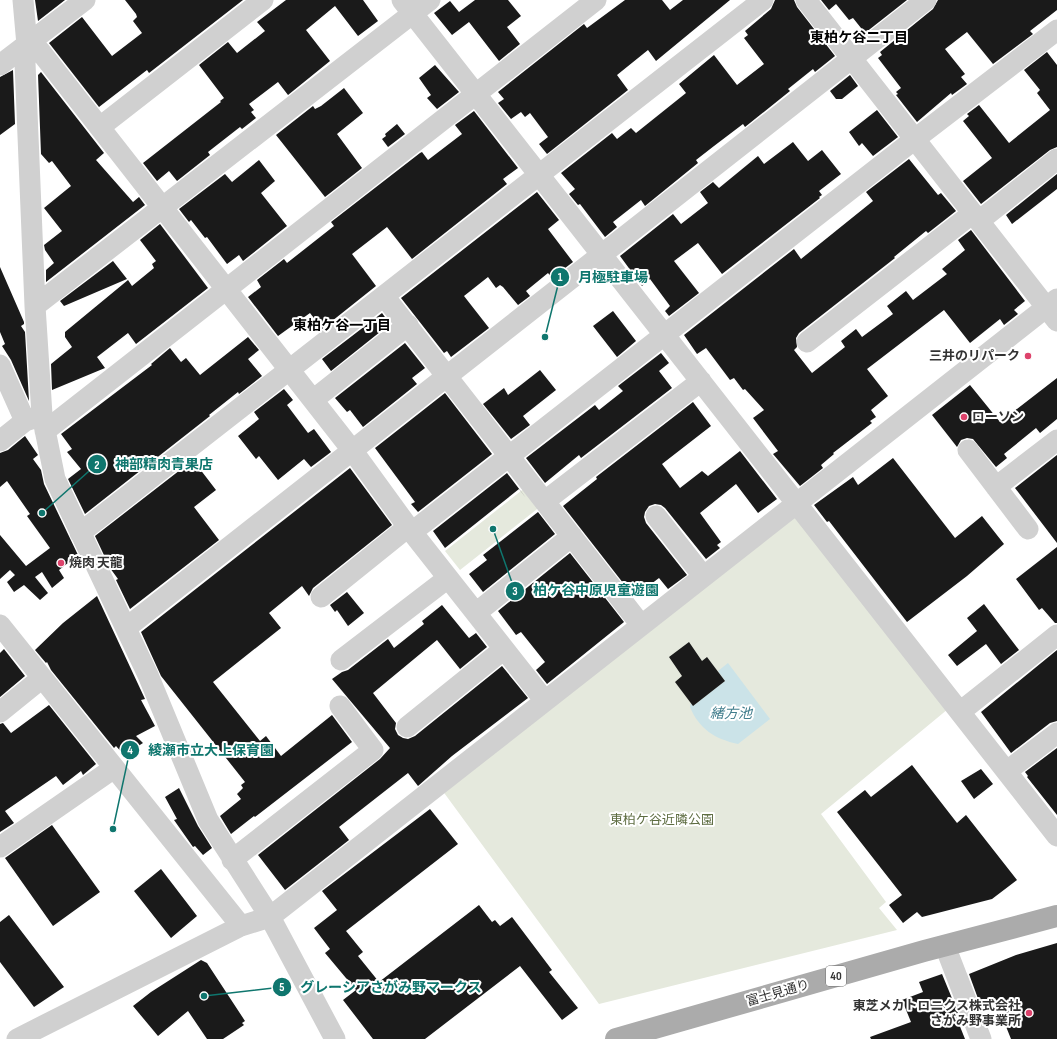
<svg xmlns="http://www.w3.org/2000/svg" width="1057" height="1039" font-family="'Sofia Sans Condensed','Noto Sans JP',sans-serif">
<rect width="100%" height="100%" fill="#fff"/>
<path fill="#e5e9dd" d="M526 487 541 506 460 570 445 551Z
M796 515 948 709 821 814 886 902 879 908 897 930 599 1004 442 790Z"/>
<path fill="#cbe3e8" d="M728 663 770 719 738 744C715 739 699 729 690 707L691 703 693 706 725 681 718 671Z"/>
<path fill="#1a1a1a" d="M35 0H65L38 21Z
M125 0H243L149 73 147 70 99 107 49 43 82 17 112 56 142 33 133 21 137 17 136 14Z
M286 0H363L378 21 358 36 335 6 306 30 330 61 288 95 278 82 249 104 254 110 251 112 256 118 242 129 240 127 208 152 210 155 177 181 169 171 157 181 143 163 221 102 220 101 224 98 199 65 228 42 237 53 265 31 257 22Z
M475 0H508L521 16 507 27 520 44 499 61 469 22 452 35 434 13 450 1 459 12Z
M625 0H662L670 10 683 0H730L656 61 648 50 617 75 628 90 547 154 539 144 548 137 530 113 525 117 521 112 511 119 498 103 504 99 498 92 584 24 587 28Z
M775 0H794L797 7 835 56 815 72 813 69 788 89 790 91 745 127 743 124 714 146 696 160 698 163 645 206 641 200 613 222 617 227 605 237 580 204 578 205 569 194 575 189 561 173 612 133 617 139 631 128 636 133 686 93 679 84 714 55 737 85 764 64 744 38 748 35 745 31 771 9Z
M821 0H907L865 33 853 18 849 20 836 4 829 10Z
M938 0H1057V10L1030 31 1033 34 993 64 967 32 945 49 965 74 961 77 967 84 952 95 951 93 917 122 896 95 898 94 896 92 901 88 878 58 882 55 880 52 933 9Z
M1047 52 1057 65V147L1050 150 981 204 963 181 992 158 963 121 969 116 967 114 979 105 1009 143 1050 110 1037 93 1040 90 1024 70Z
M435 65 459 92 437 109 427 98 431 95 419 78Z
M13 70 15 124 0 135V77Z
M41 72 104 153 96 160 133 202 139 197 145 205 46 282V270L54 263 45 250 44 245 62 231 44 208 71 186 52 161 49 163 41 154 38 75Z
M850 75 858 86 842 99H836L830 91Z
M344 88 363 113 337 134 362 168 325 197 276 135 313 106 315 109 321 106Z
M877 110 898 137 873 156 862 143 859 146 849 132Z
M474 111 518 168 503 179 507 184 412 259 387 227 352 254 376 286 322 329 310 313 278 336 248 297 261 287 257 280 284 259 287 263 334 226 331 222 420 153 422 152 428 160 462 134 455 125Z
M397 124 405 134 388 147 382 139 386 136 385 134Z
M793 142 808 161 822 150 841 174 819 191 822 195 819 197 820 198 722 274 698 243 674 261 699 293 669 316 665 311 670 306 650 279 642 286 620 256 673 214 681 224 708 203 700 192 713 182 719 188 758 156 764 164Z
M909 159 938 195 941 193 956 211 928 233 926 231 894 257 895 258 799 333 796 338 797 347 794 350 812 373 845 347 841 341 856 329 862 337 893 314 887 306 906 291 913 300 947 274 942 269 965 250 958 240 971 230 1025 301 1014 310 1018 314 1004 325 1000 319 970 343 944 310 867 369 888 396 871 410 876 417 870 421 872 423 833 453 834 454 821 465 823 468 800 486 773 454 778 451 753 418 764 410 745 389 743 390 734 378 730 380 706 348 697 354 684 335 794 249 801 259 873 201 866 192Z
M259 160 275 181 261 193 287 226 243 261 239 255 227 264 207 237 205 238 191 220 189 222 179 209 225 174 232 182Z
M1057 174V189L1012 224 1006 215Z
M537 192 559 220 548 229 573 262 552 278 548 273 526 291 530 296 518 305 503 287 500 285 496 288 488 277 464 296 489 328 451 357 447 351 444 353 401 298Z
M160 224 208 288 136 344 128 333 97 357 105 368 52 390 51 364 72 347 65 337V332L128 280 132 286 154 268 152 264 156 261 140 240Z
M113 261 127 279 64 306 60 301Z
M0 267 24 322V324L21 326 25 332 29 401 11 360 2 346 5 344 0 332Z
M613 311 636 341 617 357 593 326Z
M382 313 390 324 331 371 322 359Z
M248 337 259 350 248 359 262 376 239 394 238 392 209 415 210 416 85 514 68 479 81 469 67 452 72 449 61 434 152 365 151 364 170 348 181 362 186 358 200 375Z
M405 343 425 368 412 378 417 384 363 427 350 410 347 412 335 398Z
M661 353 669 363 659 371 672 388 581 458 579 455 545 483 526 458 595 405 599 410 623 391 618 386Z
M540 370 556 390 523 416 530 425 511 439 483 404 504 388 508 395Z
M1057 378V419L1040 433 1036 428 1004 454 1007 458 996 467 973 439 967 438 961 440 957 447 932 415 970 385 1000 422Z
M284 389 293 400 287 405 308 433 314 429 331 452 311 467 304 459 278 480 259 456 256 459 238 436 259 419 254 412Z
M445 393 492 454 418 512 411 504 415 502 375 448Z
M693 402 711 426 662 464 680 488 702 471 708 476 740 451 777 499 758 513 736 484 700 513 721 542 717 545 720 548 706 559 665 508 661 505 655 504 649 506 645 512 644 517 646 523 687 575 668 589 659 578 634 597 563 506 597 479 596 477Z
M25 436 38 455 33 459 41 470 44 484 78 555 59 570 64 578 52 588 42 572 35 577 48 593 40 600 24 585 14 592 7 582 15 575 10 570 0 579V535L26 566 50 548 27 516 30 514 7 481 0 487V453L8 450Z
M1057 455V543L1015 488Z
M893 458 955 538 982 516 1004 544 967 576 907 622 829 521 827 522 814 505 853 477 858 485Z
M193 460 216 490 194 507 219 540 130 609 116 580 118 579 110 568 95 536Z
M350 468 392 525 313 588 309 596 302 586 269 613 281 628 213 682 260 741 266 736 281 756 332 715 352 742 255 817 254 816 231 834 220 816 241 799 237 794 243 788 241 785 245 782 161 676 141 632Z
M507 473 526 498 519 489 445 548 433 531Z
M538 512 555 534 483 592 469 574 487 560 483 555Z
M1057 547V623H1055L1042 608 1039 610 1016 579Z
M570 553 624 622 547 684 536 670 545 662 521 632 516 635 498 611Z
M347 592 364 613 348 626 337 610 335 612 330 605Z
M97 596 145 699 141 700 155 726 136 736 143 743 124 755 116 746 114 748 51 670 47 662 46 663 35 650 63 623Z
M984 604 1019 650 1001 664 986 644 957 666 948 655 977 631 967 618Z
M442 605 469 638 476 633 487 647 460 669 437 640 373 693 396 723 395 729 398 735 403 738 408 739 415 736 502 666 528 698 452 756 418 786 408 773 339 827 349 840 285 890 258 855 380 759 390 748 332 679 342 672 348 670 388 639 394 648 424 624 422 621Z
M689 642 702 661 707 657 725 681 693 706 675 682 682 676 669 657Z
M4 649 25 676 0 697V653Z
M1057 650V721L1050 723 1011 753 981 712Z
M49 705 96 764 83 775 81 771 63 785 56 776 5 811 14 823 0 832V724L3 723 11 733Z
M1057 748V815L1027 777 1028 776 1025 772Z
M912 765 957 823 966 815 1017 880 992 899 922 917 917 912 903 923 889 905 902 895 837 812 865 790 871 797Z
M981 769 993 784 974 799 961 781Z
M179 788 198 826 212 848 203 855 195 846 193 847 174 820 177 819 165 797Z
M430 809 458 844 346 931 363 952 358 956 379 982 479 905 492 922 495 920 500 926 512 917 552 970 549 972 578 1008 562 1020 520 966 425 1039H373L343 1000 356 990 325 953 330 949 314 928 337 910 322 891Z
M52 825 100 892 53 926 5 858Z
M161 869 197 916 171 938 134 891Z
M9 915 64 987 34 1007 0 962V922Z
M1057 943V1039H1011L995 999 980 1004 969 974 1016 955Z
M201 960 207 963 245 1021 242 1023 244 1025 223 1039H207L188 1011 158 1036 133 1006 151 992Z
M942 974 958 1013 955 1014 965 1039H871L870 1037 911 1022 902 1000 923 992 919 982Z"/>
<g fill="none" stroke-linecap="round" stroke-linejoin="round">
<path stroke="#d0d0d0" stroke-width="21" d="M23 0 27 45 25 63 35 306 42 415 55 479 148 675 208 820 270 917 335 1039
M402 0 1057 836
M806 0 1057 321
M27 45 40 51 352 450 408 527 545 701
M0 65 85 0
M100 127 263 0
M979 221 1057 159
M384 296 641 625
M35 306 430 0
M807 342 973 213
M0 365 25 421
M313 400 408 325
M45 431 596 0
M0 441 25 421 37 417
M968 450 1028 529
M996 487 1057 440
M545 501 701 381
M656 516 703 576
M412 532 915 139 1057 30
M80 533 763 0
M321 597 408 527
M476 613 572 536
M0 625 241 926
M126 628 926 0
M341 660 448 578
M0 712 42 678
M960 712 1057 635
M407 727 504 649
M1007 771 1057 733
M0 847 114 768
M232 860 373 750 340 706
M945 946 981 1039
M17 1039 241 926 270 917 1057 299"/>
<path stroke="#ababab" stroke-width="22" d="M616 1039 924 951 1057 916"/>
</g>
<g fill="#dd426b" stroke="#fff" stroke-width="1.5">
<circle cx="1028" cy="356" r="4"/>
<circle cx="964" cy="417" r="4"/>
<circle cx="61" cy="563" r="4"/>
<circle cx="1029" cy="1013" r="4"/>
</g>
<g text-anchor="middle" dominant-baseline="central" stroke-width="4" stroke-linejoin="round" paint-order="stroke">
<rect fill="#fff" stroke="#707070" stroke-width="1" x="826" y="966" width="20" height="20" rx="3"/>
<g font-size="12" font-weight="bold" fill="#333">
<text x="836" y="976">40</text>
</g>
<g font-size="13" font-weight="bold" fill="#333" stroke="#fff" text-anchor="end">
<text x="1020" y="356">三井のリパーク</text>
<text x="972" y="417" text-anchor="start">ローソン</text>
<text x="69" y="563" text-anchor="start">焼肉 天龍</text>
<text x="1021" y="1006">東芝メカトロニクス株式会社<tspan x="1021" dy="15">さがみ野事業所</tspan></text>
</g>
<g font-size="13" fill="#5e6d42" stroke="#fff">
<text x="662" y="820">東柏ケ谷近隣公園</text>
</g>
<g font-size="13" fill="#333" stroke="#fff">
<text transform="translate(778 993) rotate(-16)">富士見通り</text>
</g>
<g font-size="14" font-weight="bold" fill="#000" stroke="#fff">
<text x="859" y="37">東柏ケ谷二丁目</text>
<text x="342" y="325">東柏ケ谷一丁目</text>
</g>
<g font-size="14" font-style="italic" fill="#417d8c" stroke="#fff">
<text x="731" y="713">緒方池</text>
</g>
</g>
<path fill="none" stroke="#0f766e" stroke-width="1.5" d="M545 337L560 277M42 513L97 464M493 529L515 591M113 829L130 750M204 996L282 987"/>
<g fill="#0f766e" stroke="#fff" stroke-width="1.5">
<circle cx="545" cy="337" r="4"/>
<circle cx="42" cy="513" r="4"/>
<circle cx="493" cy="529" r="4"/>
<circle cx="113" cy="829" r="4"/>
<circle cx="204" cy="996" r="4"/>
<circle cx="560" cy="277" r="10"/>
<circle cx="97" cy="464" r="10"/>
<circle cx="515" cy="591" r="10"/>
<circle cx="130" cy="750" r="10"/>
<circle cx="282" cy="987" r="10"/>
</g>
<g font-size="12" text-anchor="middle" font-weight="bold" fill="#fff">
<text x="560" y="281">1</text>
<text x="97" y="469">2</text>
<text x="515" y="595">3</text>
<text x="130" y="754">4</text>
<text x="282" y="991">5</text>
</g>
<g font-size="14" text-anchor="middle" font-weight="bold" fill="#0f766e" stroke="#fff" stroke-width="4" stroke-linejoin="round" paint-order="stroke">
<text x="613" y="282">月極駐車場</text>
<text x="164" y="469">神部精肉青果店</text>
<text x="596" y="595">柏ケ谷中原児童遊園</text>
<text x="211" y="755">綾瀬市立大上保育園</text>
<text x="391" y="992">グレーシアさがみ野マークス</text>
</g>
</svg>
